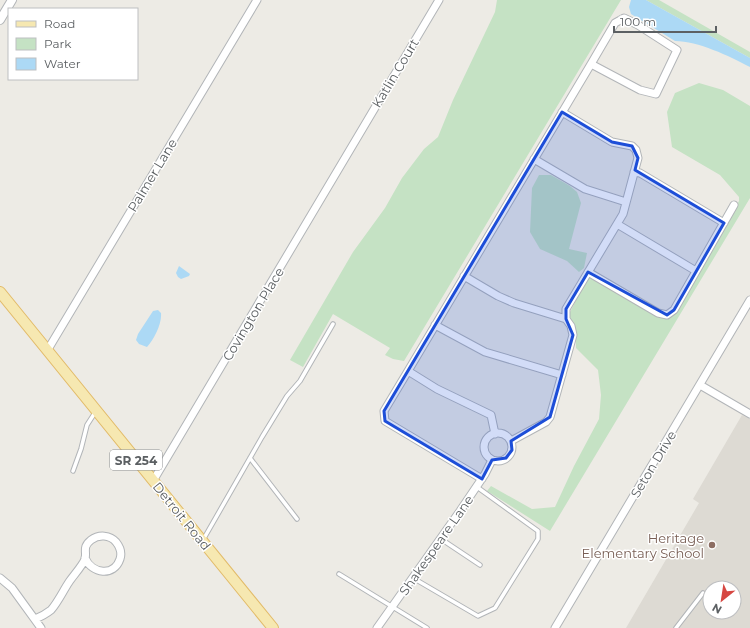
<svg xmlns="http://www.w3.org/2000/svg" width="750" height="628" font-family="Montserrat,sans-serif">
<rect width="100%" height="100%" fill="#edebe5"/>
<path fill="#dddad3" fill-rule="evenodd" d="M742 415 750 419V628H626L699 503 693 499ZM710 588H734V612H710Z"/>
<path fill="#c5e2c4" d="M497 0H621L404 361 393 359 385 355 390 348 333 314 303 367 290 360 353 252 385 208 402 178 424 149 438 137 453 100 495 12Z
M646 0H659L750 52V58Z
M699 83 723 90 750 106V198L550 531 487 491 491 486 532 509 555 507 574 466 599 419 601 395 598 370 576 348V335L569 314 589 275 666 318 690 285 739 201V197L720 175 672 147 667 112 675 93Z
M539 175H551L570 186 577 192 581 203 569 249 587 253 584 268 579 272 567 261 540 249 530 232 532 188Z"/>
<path fill="#acd9f5" d="M631 0H646L750 58V67C729 56 698 41 675 41L631 14 629 7Z
M179 266 190 274 189 276 181 279 178 277 176 273Z
M158 310 161 313C162 324 154 339 147 347L139 344 136 340 138 334 153 311Z"/>
<g fill="none" stroke-linecap="round" stroke-linejoin="round">
<defs>
<path id="service" d="M250 458 297 519
M73 471 81 449 87 425 96 411
M441 539 480 565
M203 540 262 437 287 396 300 381 333 324
M339 574 427 628
M413 578 478 616 495 608 538 539V531L477 487
M676 628 703 593"/>
<path id="minor" d="M562 112 612 142 632 146 636 150 638 158 623 214 566 309V319
M534 159 585 189 626 202
M634 172 640 173 724 223
M617 224 696 271
M588 272 658 313 667 315 674 310 734 205
M464 276 498 296 514 303 566 319 571 326 573 335 550 417 546 422 511 441
M435 325 485 352 562 375
M47 351 257 0
M408 371 437 389 491 415 495 434
M700 385 750 414
M484 447a14 14 0 1 1 28 0a14 14 0 1 1-28 0Z
M482 479 385 421 384 411 408 371 591 64 615 23 624 18 638 25 677 50 656 94 640 90 591 64
M153 481 439 0
M0 578 12 588 41 628
M35 619C40 617 46 614 51 610 58 602 63 591 69 582 73 576 83 565 85 559 87 552 82 547 91 540 99 534 110 535 116 542 120 547 122 553 120 559 114 577 92 574 85 558
M377 628 460 511 485 474 492 460
M555 628 750 300"/>
<path id="tertiary" d="M0 20 12 0"/>
<path id="primary" d="M0 292 273 628"/>
</defs>
<use href="#service" stroke="#b2b5b8" stroke-width="5.5"/>
<use href="#minor" stroke="#b2b5b8" stroke-width="9"/>
<use href="#tertiary" stroke="#b2b5b8" stroke-width="10"/>
<use href="#primary" stroke="#e2bb69" stroke-width="12"/>
<use href="#service" stroke="#fff" stroke-width="3.5"/>
<use href="#minor" stroke="#fff" stroke-width="7"/>
<use href="#tertiary" stroke="#fff" stroke-width="8"/>
<use href="#primary" stroke="#f6e8b1" stroke-width="10"/>
</g>
<path fill="#1d4ed8" fill-opacity="0.2" stroke="#1d4ed8" stroke-width="3" stroke-linejoin="round" d="M562 112 612 142 632 146 638 158 635 170 724 223 674 310 667 315 588 272 566 309V319L573 335 550 417 511 441 512 450 506 458 492 460 482 479 385 421 384 411Z"/>
<circle fill="#8d6e63" stroke="#fff" stroke-width="1.5" cx="712" cy="545" r="4"/>
<g text-anchor="middle" dominant-baseline="central" stroke-width="3" stroke-linejoin="round" paint-order="stroke">
<rect fill="#fff" stroke="#8d9092" stroke-width="1" x="110" y="450" width="52" height="20" rx="3"/>
<g font-size="12" font-weight="bold" fill="#5c6063">
<text x="136" y="460">SR 254</text>
</g>
<g font-size="13" fill="#5c6063" stroke="#fff">
<text transform="translate(395 73) rotate(-59)">Katlin Court</text>
<text transform="translate(152 175) rotate(-59)">Palmer Lane</text>
<text transform="translate(253 314) rotate(-59)">Covington Place</text>
<text transform="translate(653 464) rotate(-59)">Seton Drive</text>
<text transform="translate(182 516) rotate(51)">Detroit Road</text>
<text transform="translate(436 545) rotate(-55)">Shakespeare Lane</text>
</g>
<g font-size="13" fill="#785e54" stroke="#fff" text-anchor="end">
<text x="704" y="538">Heritage<tspan x="704" dy="15">Elementary School</tspan></text>
</g>
</g>
<rect x="8" y="8" width="130" height="72" fill="#ffffff" stroke="#bebfc1"/>
<rect x="16" y="21" width="20" height="6" fill="#f6e8b1" stroke="#bebfc1"/>
<text x="44" y="28" font-size="12" fill="#5c6063">Road</text>
<rect x="16" y="38" width="20" height="12" fill="#c5e2c4" stroke="#bebfc1"/>
<text x="44" y="48" font-size="12" fill="#5c6063">Park</text>
<rect x="16" y="58" width="20" height="12" fill="#acd9f5" stroke="#bebfc1"/>
<text x="44" y="68" font-size="12" fill="#5c6063">Water</text>
<g transform="translate(722 600) rotate(210)"><circle r="19" fill="#ffffff" stroke="#bebfc1"/>
<path d="M0-3L7 15L0 10L-7 15Z" fill="#d64742"/>
<text y="-6" font-size="11" font-weight="bold" text-anchor="middle" fill="#5c6063">N</text>
</g>
<path d="M614 26v6h102v-6" fill="none" stroke="#5c6063" stroke-width="2"/>
<text x="620" y="26" font-size="12" fill="#5c6063" stroke="#ffffff" stroke-width="3" paint-order="stroke">100 m</text>
</svg>
